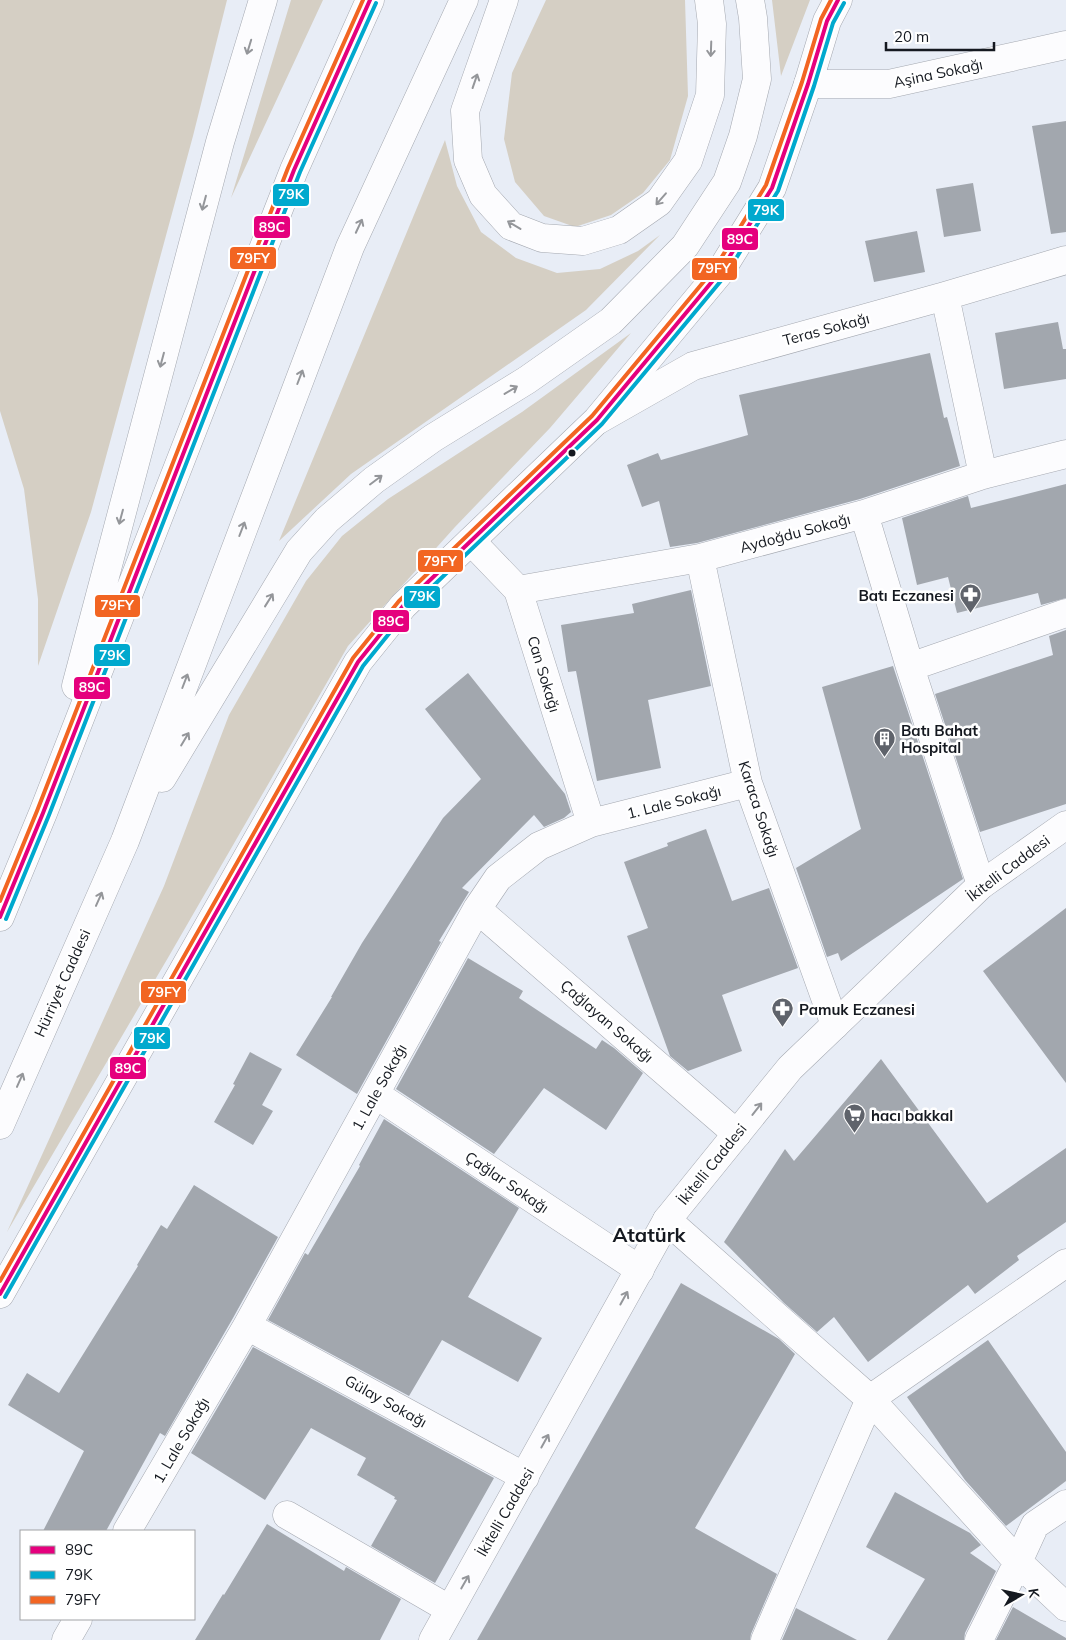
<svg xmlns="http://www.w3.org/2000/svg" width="1066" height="1640" font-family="Mulish,sans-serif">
<rect width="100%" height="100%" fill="#e8edf6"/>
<path fill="#d5cfc4" d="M0 0H227L193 136 91 512 38 666V599L24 489 0 411Z
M291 0H323L231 198Z
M546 0H685L688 96 670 160 643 193 611 215 575 227 544 216 515 182 504 139 512 73Z
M772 0H810L781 76Z
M445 140 457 186 481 232 516 258 557 273 600 269 638 251 660 235 586 310 351 474 279 541Z
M631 333 550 428 455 527 348 646 169 956 7 1232 164 886 229 715 306 581 342 536 388 499 522 412Z"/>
<path fill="#a2a7ae" d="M1066 121V232L1051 234 1032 126Z
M973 183 981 231 944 237 936 189Z
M917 231 925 272 874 282 865 241Z
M1058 322 1063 349H1066V379L1004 389 995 333Z
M930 353 944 418 947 417 960 466 860 499 697 543 670 547 659 501 642 507 627 465 658 453 661 460 748 435 739 395Z
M1066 484V598L1041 605 1038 593 957 613 948 577 917 585 902 518 968 496 971 508Z
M691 590 711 686 648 700 661 768 597 781 576 671 568 672 561 625 634 613 632 604Z
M1066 630V804L980 832 935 694 1053 655 1049 636Z
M893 666 963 879 841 961 838 953 827 957 796 868 861 829 822 687Z
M468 673 565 794 571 812 564 818 544 827 534 815 462 888 469 892 439 941 441 942 357 1094 296 1055 332 997H331L362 943 443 818 481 779 425 709Z
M706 829 732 901 769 888 798 968 722 995 742 1051 688 1071 670 1056 627 936 648 928 624 862 668 846 667 843Z
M1066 908V1083L983 971Z
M468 958 523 991 519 998 596 1049 602 1040 614 1048 643 1073 606 1130 544 1088 494 1154 396 1089Z
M250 1052 282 1069 262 1105 273 1111 253 1145 214 1122 235 1085 233 1084Z
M881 1059 987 1203 1066 1148V1222L1017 1256 1019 1260 975 1294 968 1285 868 1362 834 1317 817 1332 784 1303 724 1242 785 1149 794 1161Z
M384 1119 519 1208 468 1297 542 1338 518 1382 442 1340 409 1396 268 1320 305 1253 308 1255 360 1166 359 1165Z
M194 1185 278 1237 233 1318 165 1436 160 1433 106 1531H43L84 1451 8 1405 27 1373 59 1393 138 1266 137 1265 161 1225 167 1229Z
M681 1283 779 1339 795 1354 695 1528 777 1574 751 1634 750 1640H477Z
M988 1340 1066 1452V1481L1006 1526 965 1480 907 1397Z
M253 1347 494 1478 435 1583 371 1546 397 1500 394 1499 395 1497 357 1475 366 1458 311 1428 265 1500 191 1453Z
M895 1492 970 1533 981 1545 970 1553 996 1571 965 1633 964 1640H887L925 1579 866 1547Z
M267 1524 344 1571 346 1567 401 1599 380 1640H195L223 1594 224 1595Z
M1013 1607 1066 1638V1640H996Z
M796 1608 857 1640H782Z"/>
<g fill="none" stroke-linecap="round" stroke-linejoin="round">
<defs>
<path id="street" d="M808 84H889L1066 45
M945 296 983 475
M598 420 693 366 945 296 1066 260
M864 514 910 667 981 885
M471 541 518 590 591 823
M700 558 748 783 835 1025
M518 590 700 558 864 514 983 475 1066 454
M910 667 1066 613
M477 909 737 1134
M375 1094 640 1270
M667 1220 870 1399 1018 1562 1066 1607
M247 1326 525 1477
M287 1515 449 1609
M127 1531 247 1326 477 909 498 878 539 846 591 823 748 783
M66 1640 78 1619
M765 1640 870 1399 1066 1263
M979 1640 1018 1562 1035 1525 1066 1504"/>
<path id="secondary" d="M433 1640 667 1220 790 1068 981 885 1066 825"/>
<path id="primary" d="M504 0 465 111 468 160 483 195 511 226 542 238 583 241 619 230 659 202 688 161 710 95 712 24 709 0
M76 686 220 142 263 0
M162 778 299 551 327 520 374 480 433 438 527 380 611 321 685 246 727 182 743 136 757 79 753 18 750 0
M0 917 43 813 294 170 370 0
M0 1125 125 841 350 247 464 0
M0 1294 358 662 403 606 597 420 720 272 772 188 808 84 827 21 838 0"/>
</defs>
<use href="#street" stroke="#a4a8b0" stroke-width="29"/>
<use href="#secondary" stroke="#a4a8b0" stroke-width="29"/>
<use href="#primary" stroke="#a4a8b0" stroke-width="29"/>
<use href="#street" stroke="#fcfcfe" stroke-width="28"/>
<use href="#secondary" stroke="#fcfcfe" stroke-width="28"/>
<use href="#primary" stroke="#fcfcfe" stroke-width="28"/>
<defs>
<path id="bus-1" d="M0 917 43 813 294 170 370 0
M0 1294 358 662 403 606 597 420 720 272 772 188 808 84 827 21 838 0"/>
<path id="bus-2" d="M6 919 49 815 300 172 376 3
M5 1297 363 666 408 610 602 424 725 276 778 191 814 86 833 23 844 3"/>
<path id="bus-3" d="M0 901 37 811 288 168 363 0
M0 1281 353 658 399 601 592 416 715 268 766 185 802 82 821 19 831 0"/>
</defs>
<use href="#bus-1" stroke="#fff" stroke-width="8"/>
<use href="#bus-2" stroke="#fff" stroke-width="8"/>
<use href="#bus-3" stroke="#fff" stroke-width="8"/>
<use href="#bus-1" stroke="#e5007d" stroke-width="4"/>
<use href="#bus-2" stroke="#00a9ce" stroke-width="4"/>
<use href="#bus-3" stroke="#f26522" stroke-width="4"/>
</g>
<defs><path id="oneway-shaft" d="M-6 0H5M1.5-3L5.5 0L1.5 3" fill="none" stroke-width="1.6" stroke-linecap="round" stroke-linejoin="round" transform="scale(1.25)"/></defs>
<g stroke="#94969a">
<use href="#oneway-shaft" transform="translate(249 47) rotate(107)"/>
<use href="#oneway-shaft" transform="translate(711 49) rotate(92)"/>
<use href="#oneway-shaft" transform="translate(475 81) rotate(-71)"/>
<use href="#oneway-shaft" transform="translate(661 199) rotate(131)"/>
<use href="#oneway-shaft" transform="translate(204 203) rotate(105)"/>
<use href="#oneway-shaft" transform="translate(514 225) rotate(-149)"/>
<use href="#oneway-shaft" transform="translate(359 226) rotate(-65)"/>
<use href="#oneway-shaft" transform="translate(162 360) rotate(105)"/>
<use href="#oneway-shaft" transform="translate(300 377) rotate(-69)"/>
<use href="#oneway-shaft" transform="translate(511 390) rotate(-31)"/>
<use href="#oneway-shaft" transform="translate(376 480) rotate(-37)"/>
<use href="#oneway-shaft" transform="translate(121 517) rotate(105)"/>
<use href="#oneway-shaft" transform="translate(242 529) rotate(-69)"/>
<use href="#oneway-shaft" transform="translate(269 600) rotate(-58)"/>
<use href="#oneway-shaft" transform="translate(185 681) rotate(-69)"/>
<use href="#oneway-shaft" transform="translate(185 739) rotate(-59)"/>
<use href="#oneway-shaft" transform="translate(99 899) rotate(-66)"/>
<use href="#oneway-shaft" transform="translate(20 1080) rotate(-66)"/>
<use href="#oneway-shaft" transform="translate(757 1109) rotate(-52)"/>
<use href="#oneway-shaft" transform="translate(624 1298) rotate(-61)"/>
<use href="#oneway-shaft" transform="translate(545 1441) rotate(-61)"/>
<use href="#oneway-shaft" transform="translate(465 1582) rotate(-60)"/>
</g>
<defs>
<symbol id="pharmacy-pin" viewBox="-11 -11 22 30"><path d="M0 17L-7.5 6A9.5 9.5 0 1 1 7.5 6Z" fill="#5f636b" stroke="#fff"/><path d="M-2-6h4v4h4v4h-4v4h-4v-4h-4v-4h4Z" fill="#fff"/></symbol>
<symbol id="building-pin" viewBox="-11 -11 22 30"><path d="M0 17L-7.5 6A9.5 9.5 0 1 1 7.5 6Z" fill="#5f636b" stroke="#fff"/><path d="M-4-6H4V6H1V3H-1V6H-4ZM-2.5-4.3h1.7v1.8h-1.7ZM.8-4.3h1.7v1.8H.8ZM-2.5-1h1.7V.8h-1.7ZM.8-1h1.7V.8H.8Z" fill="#fff"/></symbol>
<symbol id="supermarket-pin" viewBox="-11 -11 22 30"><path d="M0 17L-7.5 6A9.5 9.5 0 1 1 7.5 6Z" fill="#5f636b" stroke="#fff"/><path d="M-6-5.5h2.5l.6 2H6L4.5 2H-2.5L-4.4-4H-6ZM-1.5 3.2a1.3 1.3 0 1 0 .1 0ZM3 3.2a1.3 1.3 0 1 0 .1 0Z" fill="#fff"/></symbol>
</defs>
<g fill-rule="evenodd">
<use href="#pharmacy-pin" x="958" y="582" width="25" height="34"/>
<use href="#building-pin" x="872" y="726" width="25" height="34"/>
<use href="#pharmacy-pin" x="770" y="996" width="25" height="34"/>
<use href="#supermarket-pin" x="842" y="1102" width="25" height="34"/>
</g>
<circle fill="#151920" stroke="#fff" stroke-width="2" cx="572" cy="453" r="4.5"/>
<g text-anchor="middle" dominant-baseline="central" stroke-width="5" stroke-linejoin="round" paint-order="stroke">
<g font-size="15" fill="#151920" stroke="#fff">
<text transform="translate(938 73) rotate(-12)">Aşina Sokağı</text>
<text transform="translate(826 329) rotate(-15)">Teras Sokağı</text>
<text transform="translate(795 533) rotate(-15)">Aydoğdu Sokağı</text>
<text transform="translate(544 674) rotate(73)">Can Sokağı</text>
<text transform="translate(674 802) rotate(-14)">1. Lale Sokağı</text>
<text transform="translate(759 809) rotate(72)">Karaca Sokağı</text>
<text transform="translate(1008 868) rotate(-37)">İkitelli Caddesi</text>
<text transform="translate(62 983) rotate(-66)">Hürriyet Caddesi</text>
<text transform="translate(607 1021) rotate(41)">Çağlayan Sokağı</text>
<text transform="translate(379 1087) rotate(-61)">1. Lale Sokağı</text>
<text transform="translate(712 1164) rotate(-51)">İkitelli Caddesi</text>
<text transform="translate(507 1182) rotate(34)">Çağlar Sokağı</text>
<text transform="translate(386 1401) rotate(29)">Gülay Sokağı</text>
<text transform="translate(181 1440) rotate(-60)">1. Lale Sokağı</text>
<text transform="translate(505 1512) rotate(-60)">İkitelli Caddesi</text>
</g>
<g font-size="15" font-weight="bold" fill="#151920" stroke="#fff" text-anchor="start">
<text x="954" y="595" text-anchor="end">Batı Eczanesi</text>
<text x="901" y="730">Batı Bahat<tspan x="901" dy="17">Hospital</tspan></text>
<text x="799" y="1009">Pamuk Eczanesi</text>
<text x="871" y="1115">hacı bakkal</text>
</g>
<g font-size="20" font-weight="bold" fill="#151920" stroke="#fff">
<text x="649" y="1234">Atatürk</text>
</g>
</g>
<g stroke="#fff" stroke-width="2">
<rect x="272" y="183" width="38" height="24" rx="5" fill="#00a9ce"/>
<rect x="747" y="198" width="38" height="24" rx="5" fill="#00a9ce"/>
<rect x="253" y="215" width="38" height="24" rx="5" fill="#e5007d"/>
<rect x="721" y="227" width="38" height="24" rx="5" fill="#e5007d"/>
<rect x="229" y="246" width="48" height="24" rx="5" fill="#f26522"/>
<rect x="691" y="257" width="47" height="24" rx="5" fill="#f26522"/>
<rect x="417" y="549" width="47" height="24" rx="5" fill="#f26522"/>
<rect x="403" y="585" width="38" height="24" rx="5" fill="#00a9ce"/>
<rect x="94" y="594" width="47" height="24" rx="5" fill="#f26522"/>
<rect x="372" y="609" width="38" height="24" rx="5" fill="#e5007d"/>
<rect x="93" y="643" width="38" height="24" rx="5" fill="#00a9ce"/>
<rect x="73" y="676" width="38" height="24" rx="5" fill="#e5007d"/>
<rect x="140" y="980" width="47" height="24" rx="5" fill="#f26522"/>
<rect x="133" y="1026" width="38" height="24" rx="5" fill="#00a9ce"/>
<rect x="109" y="1056" width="38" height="24" rx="5" fill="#e5007d"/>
</g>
<g font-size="14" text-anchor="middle" font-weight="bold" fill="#fff">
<text x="291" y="199">79K</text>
<text x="766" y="215">79K</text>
<text x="272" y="232">89C</text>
<text x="740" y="244">89C</text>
<text x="253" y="263">79FY</text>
<text x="714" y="273">79FY</text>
<text x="440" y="566">79FY</text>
<text x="422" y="601">79K</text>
<text x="117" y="610">79FY</text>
<text x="391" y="626">89C</text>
<text x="112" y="660">79K</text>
<text x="92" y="692">89C</text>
<text x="164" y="997">79FY</text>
<text x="152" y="1043">79K</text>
<text x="128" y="1073">89C</text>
</g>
<rect x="20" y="1530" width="175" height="90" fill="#ffffff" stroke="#a1a3a6"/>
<rect x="30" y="1546" width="25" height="8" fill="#e5007d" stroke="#a1a3a6"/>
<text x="65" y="1555" font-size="15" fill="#151920">89C</text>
<rect x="30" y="1571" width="25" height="8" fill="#00a9ce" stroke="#a1a3a6"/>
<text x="65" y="1580" font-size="15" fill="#151920">79K</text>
<rect x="30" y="1596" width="25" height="8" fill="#f26522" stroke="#a1a3a6"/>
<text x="65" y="1605" font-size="15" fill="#151920">79FY</text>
<g transform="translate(1021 1595) rotate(81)" stroke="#ffffff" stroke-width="4" paint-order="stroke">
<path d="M0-4L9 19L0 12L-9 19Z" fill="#151920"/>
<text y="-8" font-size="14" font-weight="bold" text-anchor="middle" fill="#151920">K</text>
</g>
<path d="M886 42v8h108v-8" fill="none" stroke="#151920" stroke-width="2.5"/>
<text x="894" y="42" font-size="15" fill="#151920" stroke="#ffffff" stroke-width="4" paint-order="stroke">20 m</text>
</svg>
